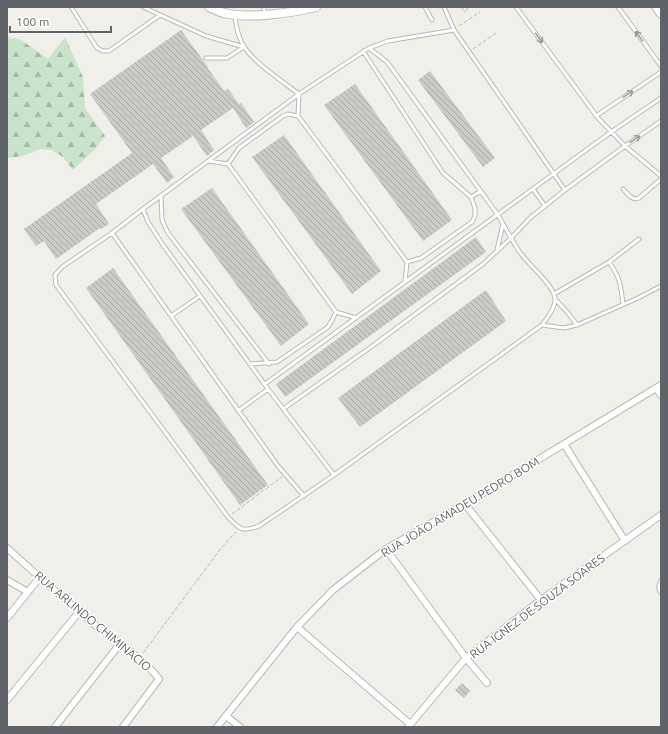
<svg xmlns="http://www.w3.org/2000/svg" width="668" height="734" font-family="Ubuntu,sans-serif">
<defs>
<pattern id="forest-firs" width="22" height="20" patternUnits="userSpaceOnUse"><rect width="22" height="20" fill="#c9e4ca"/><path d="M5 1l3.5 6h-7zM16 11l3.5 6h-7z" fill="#a7bca8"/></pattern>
<pattern id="building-back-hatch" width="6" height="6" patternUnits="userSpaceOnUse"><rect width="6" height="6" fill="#cccac5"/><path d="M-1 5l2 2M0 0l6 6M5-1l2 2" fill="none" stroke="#a9a8a4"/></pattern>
</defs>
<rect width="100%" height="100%" fill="#f0efe9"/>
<path fill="url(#forest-firs)" d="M7 37 20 39 48 59 65 37 83 77 85 108 105 136 97 147 73 170 63 157 51 150 40 149 23 156 7 158Z"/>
<path fill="url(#building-back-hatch)" d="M181 30 208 67H207L224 91 228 89 239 104 241 103 254 122 246 128 233 108 201 130 214 150 207 156 193 136 161 158 174 177 167 183 153 164 96 204 109 224 101 229 100 228 56 259 44 241 36 246 24 229 132 153 90 94Z
M430 71 495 158 483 167 418 80Z
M355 84 452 220 423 241 324 105Z
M284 135 381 271 352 294 252 157Z
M212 188 309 324 281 346 181 209Z
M476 237 486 252 285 397 276 384Z
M113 268 268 485 240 505 86 288Z
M486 290 506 321 360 427 338 398Z
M462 683 470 691 464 698 455 690Z"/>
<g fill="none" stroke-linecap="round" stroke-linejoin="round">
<defs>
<path id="service" d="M71 7 97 48 103 51H109L160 15
M143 7 206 36 244 47 227 58H206
M425 7 432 20
M444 7 454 30
M464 7 465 9
M516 7 598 118 625 146 661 121
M618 7 661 66
M264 14V7
M235 16C236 27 238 38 245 48 255 63 283 82 299 94L298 116 407 262 405 282
M363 51 443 173 471 197 475 208V216L472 222 421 258 407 262
M596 116 661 72
M209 161 228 164 336 312 356 318
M228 164 239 148 283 116 288 114 298 116
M533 189 545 206
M623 189C628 194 632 201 639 198L661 179
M565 190 625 146 661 176
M161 196 162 220 168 233 269 364
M471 197 481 191
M143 209 112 233 62 267 55 275 56 285 228 517C240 530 242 532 259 526L334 475 542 325C547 318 554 310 555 301 557 288 530 266 523 256 518 251 515 244 511 238L530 218 565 190 454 30 388 41 369 48 299 94 143 209 148 222 163 245 268 389 334 475
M112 233 278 466 304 496
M497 250 503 224
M609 262C620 277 621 286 623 304
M554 294 609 262 639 239
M556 300 568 313 577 325
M171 316 200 296
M542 325 564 328 577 325 638 298 661 286
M250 364 277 362 328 327 332 320 336 312
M265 384 611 132 661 98
M283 409 371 347 483 264 511 238 498 215 406 88 387 62 369 48
M238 411 268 389
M661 581C658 585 658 589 661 593"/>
<path id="minor" d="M656 388 661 395
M564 444 625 541
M465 504 541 600
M7 548C37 575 68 603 99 628 120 645 143 658 159 679L123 727
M386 549 466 658 487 683
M7 580 28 592
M7 618 40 577
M297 627 410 724
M7 700 79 612
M226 716 240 727
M55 727 119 645
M217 727 297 627 333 590 386 549 465 504 661 385
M408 727 466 658 541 600 661 515"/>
<path id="tertiary" d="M209 7C214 9 219 12 224 13 249 19 291 13 316 7"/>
<path id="secondary" d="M657 7 661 13"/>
</defs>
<use href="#service" stroke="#b6b8bb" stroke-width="5"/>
<use href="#minor" stroke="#b6b8bb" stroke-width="8"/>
<use href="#tertiary" stroke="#b6b8bb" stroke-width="10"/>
<use href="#secondary" stroke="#b5b7bb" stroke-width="11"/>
<path stroke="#a3c4ae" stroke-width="1" stroke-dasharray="4 2" stroke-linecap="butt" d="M459 26 480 12
M473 49 496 33
M232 514 282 477
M143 653 222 547 236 532"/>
<use href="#service" stroke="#fff" stroke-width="3"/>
<use href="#minor" stroke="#fff" stroke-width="6"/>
<use href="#tertiary" stroke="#fff" stroke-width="8"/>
<use href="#secondary" stroke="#fff" stroke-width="9"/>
</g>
<defs><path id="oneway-shaft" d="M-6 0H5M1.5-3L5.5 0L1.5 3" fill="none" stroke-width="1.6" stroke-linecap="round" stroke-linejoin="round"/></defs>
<g stroke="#989a9c">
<use href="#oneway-shaft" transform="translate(639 36) rotate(-126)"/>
<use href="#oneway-shaft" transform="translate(539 38) rotate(54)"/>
<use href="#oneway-shaft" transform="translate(628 94) rotate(-34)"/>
<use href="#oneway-shaft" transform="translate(635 139) rotate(-34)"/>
</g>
<g text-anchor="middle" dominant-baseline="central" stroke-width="3" stroke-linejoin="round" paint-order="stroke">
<g font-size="12" fill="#606367" stroke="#fff">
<text transform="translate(460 507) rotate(-31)">RUA JOÃO AMADEU PEDRO BOM</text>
<text transform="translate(537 606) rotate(-37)">RUA IGNEZ DE SOUZA SOARES</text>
<text transform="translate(93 621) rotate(40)">RUA ARLINDO CHIMINACIO</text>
</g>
</g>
<rect width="668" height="734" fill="none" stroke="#606367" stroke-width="16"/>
<path d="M10 26v6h101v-6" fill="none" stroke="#606367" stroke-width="2"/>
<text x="16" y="26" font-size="12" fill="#606367" stroke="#ffffff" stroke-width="3" paint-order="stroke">100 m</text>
</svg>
